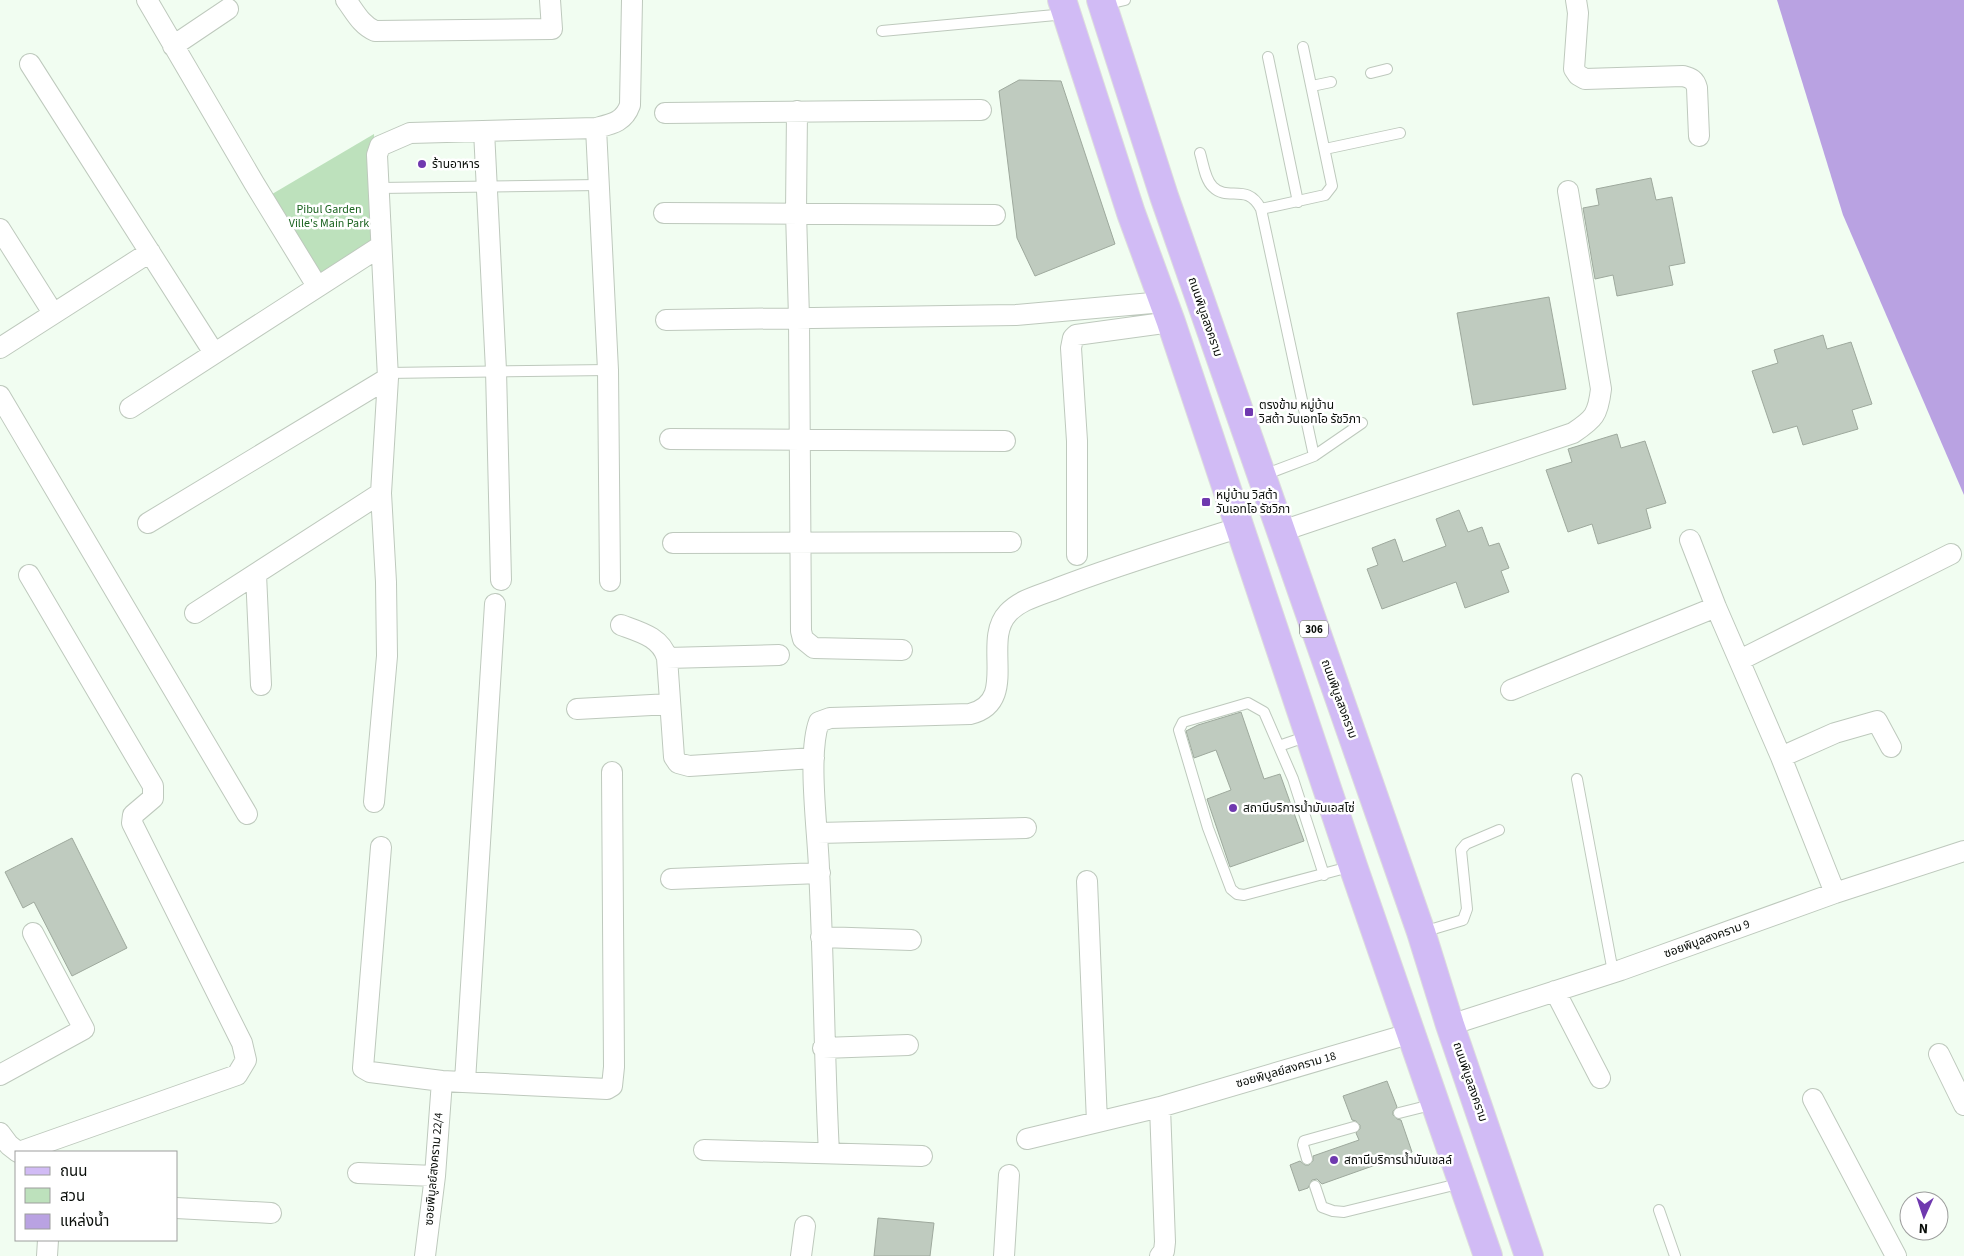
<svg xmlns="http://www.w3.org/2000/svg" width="1964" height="1256" font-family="'Source Sans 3','Noto Sans Thai',sans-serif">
<rect width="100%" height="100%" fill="#f1fdf1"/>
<path fill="#bde1bc" d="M374 134 378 243 315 282 262 200Z"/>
<path fill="#b9a2e2" d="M1777 0H1964V495L1843 215Z"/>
<path fill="#bfcbbf" stroke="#9ea99d" d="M1019 80 1061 81 1115 244 1035 276 1017 238 999 91Z
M1651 178 1656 200 1672 197 1685 263 1669 266 1673 285 1617 296 1613 275 1595 279 1583 208 1599 205 1596 189Z
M1549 297 1566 389 1473 405 1457 313Z
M1823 335 1827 349 1851 342 1872 404 1852 410 1858 429 1803 445 1797 426 1773 433 1752 371 1778 363 1774 350Z
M1617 434 1621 448 1645 441 1666 503 1646 509 1651 528 1598 544 1592 524 1568 532 1546 470 1572 462 1568 449Z
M1459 510 1468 532 1482 527 1489 546 1499 543 1509 568 1501 571 1509 592 1465 608 1456 582 1382 609 1367 569 1378 565 1372 548 1395 539 1403 562 1446 546 1436 519Z
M1241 712 1264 779 1280 774 1304 841 1230 867 1207 799 1231 790 1216 750 1194 758 1186 731 1198 725Z
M72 838 127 948 72 976 34 902 23 908 5 872Z
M1387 1081 1397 1107 1393 1111V1115L1397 1119 1401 1120 1412 1152 1322 1184 1317 1179 1312 1180 1308 1188 1299 1191 1290 1165 1300 1161 1305 1165H1309L1313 1161V1156L1359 1140 1356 1133 1360 1129V1125L1356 1121 1352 1120 1343 1096Z
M878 1218 934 1223 930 1256H874Z"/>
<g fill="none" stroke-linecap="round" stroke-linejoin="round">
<defs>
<path id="lane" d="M1104 5 1125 0
M882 31 1066 14
M1268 57 1298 202
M1371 73 1387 69
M1312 86 1331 82
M1325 149 1400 133
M1200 153C1203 163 1205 180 1213 187 1228 202 1247 182 1261 209L1314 456
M379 188 599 185
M1261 209 1325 195 1332 186 1303 47
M387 373 608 370
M1264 475 1314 456 1362 423
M1279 746 1308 736
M1577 779 1613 972
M1324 875 1293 779 1264 712 1248 703 1183 722 1179 730 1208 828 1231 889 1237 894 1244 895 1353 866
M1423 932 1463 920 1467 909 1461 850 1466 844 1499 830
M1399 1113 1435 1104
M1307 1159 1303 1145 1304 1141 1354 1127
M1315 1186 1322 1207 1333 1211 1344 1212 1462 1183
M1659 1210 1675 1256"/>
<path id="street" d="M147 0 254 183 317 286
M346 0C355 12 361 25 375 31L552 29 550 0
M1576 0 1578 13 1574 69 1578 75 1585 79 1683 76C1691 78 1695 80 1697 88L1699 136
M173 46 228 9
M30 64 214 353
M797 111 796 212 799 318 801 631 803 639 814 648 902 650
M665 113 981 110
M596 128 608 370 610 581
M484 131 496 370 501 580
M664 213 995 215
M0 229 53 313
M666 320 1016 315 1163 302
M0 348 150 252
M0 396 247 814
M130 408 381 246
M670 439 1005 441
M148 523 388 378
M1279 532 1573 433C1594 419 1598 415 1601 389L1568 191
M1690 540 1716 607 1781 757 1835 893
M673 543 1011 542
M1077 555V441L1071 348 1073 338 1076 335 1171 322
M256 574 261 685
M195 613 381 493
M621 625C640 632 661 637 667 658L674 757 678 763 689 766 814 758
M667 658 779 655
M1740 660 1951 554
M1511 690 1716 607
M577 709 670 704
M1781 757 1835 733 1877 721 1891 747
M374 802 387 656 386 582 381 493 388 378 377 155 380 146 410 133 596 128C612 124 624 122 630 105L632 0
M818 833 1026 828
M381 847 363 1068 370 1072 442 1081 607 1089 612 1086 614 1067 612 772
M671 879 820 873
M1087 881 1097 1122
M821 937 911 940
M1555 991 1600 1078
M1450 1025 1621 970 1835 893 1964 851
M823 1048 908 1045
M1939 1054 1964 1105
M0 1075 84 1029 33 933
M465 1081 495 604
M1813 1099 1896 1256
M1160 1107 1165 1242 1164 1251 1160 1256
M0 1133 9 1145 18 1152
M1027 1139 1160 1107 1412 1033
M704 1150 922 1156
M19 1152 237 1075 246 1060 242 1043 132 823 133 815 153 798V786L29 575
M829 1153C824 1058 824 964 819 869 818 832 807 755 819 722L830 718 970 714C1020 702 981 641 1008 613 1021 599 1041 595 1058 588 1117 565 1178 547 1238 528
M358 1173 435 1176
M176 1208 271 1213
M47 1256 48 1240
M425 1256 435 1176 442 1081
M801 1256 805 1226
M1004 1256 1009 1175"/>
<path id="primary" d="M1062 0 1131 213 1171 322 1353 866 1488 1256
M1101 0 1164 196 1421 932 1450 1025 1529 1256"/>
</defs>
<use href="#lane" stroke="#bec9bd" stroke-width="12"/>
<use href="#street" stroke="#bec9bd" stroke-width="22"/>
<use href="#primary" stroke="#ddd" stroke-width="30"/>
<use href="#lane" stroke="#fff" stroke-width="10"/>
<use href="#street" stroke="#fff" stroke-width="20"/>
<use href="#primary" stroke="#d1bbf5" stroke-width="28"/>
</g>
<g fill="#6f39af" stroke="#fff" stroke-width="2">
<circle cx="422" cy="164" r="5"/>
<rect x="1244" y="407" width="10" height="10" rx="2.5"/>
<rect x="1201" y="497" width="10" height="10" rx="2.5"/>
<circle cx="1233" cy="808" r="5"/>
<circle cx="1334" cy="1160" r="5"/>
</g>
<g text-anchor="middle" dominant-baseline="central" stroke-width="5" stroke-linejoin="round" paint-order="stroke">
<rect fill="#fff" stroke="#535653" stroke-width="1" x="1300" y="620.5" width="28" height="17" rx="4"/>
<g font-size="11" font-weight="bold" fill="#090d09">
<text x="1314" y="629">306</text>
</g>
<g font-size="12" fill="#090d09" stroke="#fff" text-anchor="start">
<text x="432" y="164">ร้านอาหาร</text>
<text x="1259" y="405">ตรงข้าม หมู่บ้าน<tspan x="1259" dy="14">วิสต้า วันเอทโอ รัชวิภา</tspan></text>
<text x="1216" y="495">หมู่บ้าน วิสต้า<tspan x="1216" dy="14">วันเอทโอ รัชวิภา</tspan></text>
<text x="1243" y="808">สถานีบริการน้ำมันเอสโซ่</text>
<text x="1344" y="1160">สถานีบริการน้ำมันเชลล์</text>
</g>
<g font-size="12" fill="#1c6421" stroke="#fff">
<text x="329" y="209">Pibul Garden<tspan x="329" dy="14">Ville's Main Park</tspan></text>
</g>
<g font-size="12" fill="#090d09" stroke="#fff">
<text transform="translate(1205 317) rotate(71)">ถนนพิบูลสงคราม</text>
<text transform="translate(1339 699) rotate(70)">ถนนพิบูลสงคราม</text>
<text transform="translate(1707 939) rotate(-20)">ซอยพิบูลสงคราม 9</text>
<text transform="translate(1286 1070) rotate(-16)">ซอยพิบูลย์สงคราม 18</text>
<text transform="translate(1470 1082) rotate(71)">ถนนพิบูลสงคราม</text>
<text transform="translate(434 1169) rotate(-85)">ซอยพิบูลย์สงคราม 22/4</text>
</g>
</g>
<rect x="15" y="1151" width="162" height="90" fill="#ffffff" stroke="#9d9e9d"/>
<rect x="25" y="1167" width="25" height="8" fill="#d1bbf5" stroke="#9d9e9d"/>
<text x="60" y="1176" font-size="15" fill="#090d09">ถนน</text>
<rect x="25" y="1188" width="25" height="15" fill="#bde1bc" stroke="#9d9e9d"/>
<text x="60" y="1201" font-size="15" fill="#090d09">สวน</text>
<rect x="25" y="1214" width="25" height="15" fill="#b9a2e2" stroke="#9d9e9d"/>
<text x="60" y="1226" font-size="15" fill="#090d09">แหล่งน้ำ</text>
<g transform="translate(1924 1216) rotate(183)"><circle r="24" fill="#ffffff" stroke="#9d9e9d"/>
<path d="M0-4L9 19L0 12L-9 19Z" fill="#6f39af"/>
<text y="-8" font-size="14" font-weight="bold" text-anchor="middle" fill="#090d09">N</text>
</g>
</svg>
